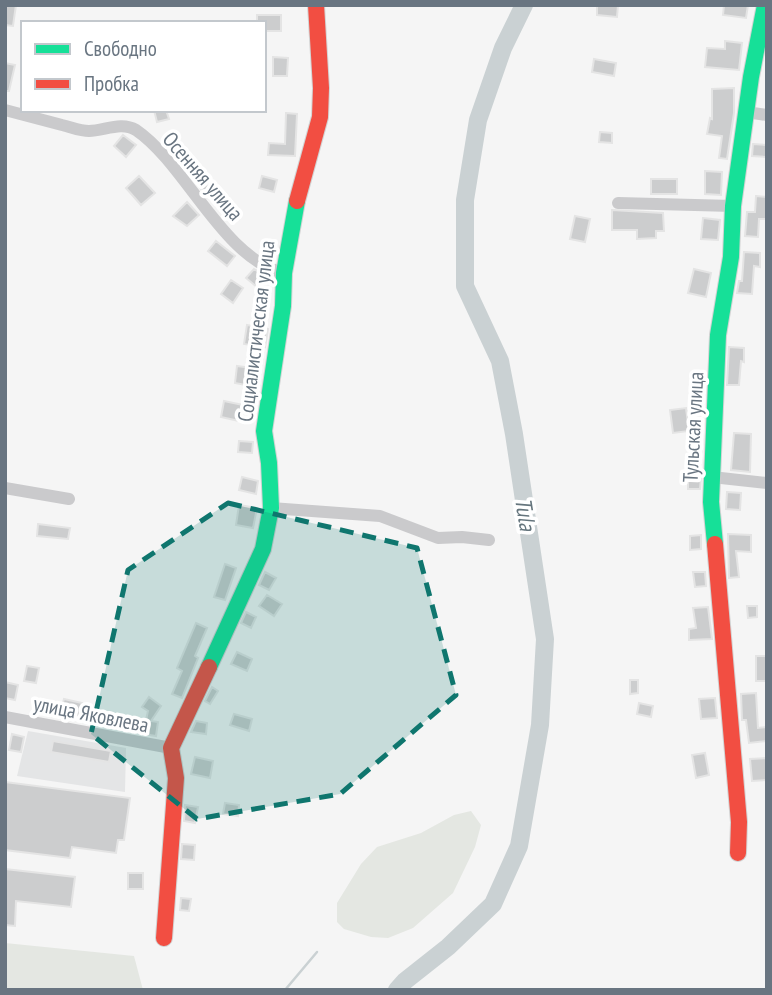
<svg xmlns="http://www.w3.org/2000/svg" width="772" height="995" font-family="'PT Sans Narrow',sans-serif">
<rect width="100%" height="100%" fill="#f5f5f5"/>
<path fill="#e4e5e6" d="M28 731 126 748 125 792 17 776Z"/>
<path fill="#e4e7e2" d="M471 811 481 825 475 847 453 893 413 928 388 938 371 937 344 929 337 922V903L361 864 377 847 421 833 454 815Z
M5 943 134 956 143 990H5Z"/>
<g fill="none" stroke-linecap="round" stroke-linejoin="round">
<path stroke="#cad1d3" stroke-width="2.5" d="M285 990 317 952"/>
<path stroke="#cad1d3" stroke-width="18" d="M397 990 405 981 448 947 493 904 519 846 540 725 545 639 514 434 500 361 465 286V200L478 120 503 48 524 5"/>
</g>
<path fill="#cccdce" stroke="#e4e4e4" stroke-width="2" d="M5 5H16L13 26 5 25Z
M597 5H618L617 17 597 15Z
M724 5H748L746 18 723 15Z
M257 15H281V31H264V23H257Z
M725 41 742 43 739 70 705 67 707 48 725 49Z
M273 57 288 58 287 76H273Z
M594 59 616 63 614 76 592 72Z
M5 63 15 65 9 91H5Z
M734 88V113L727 159 719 158 722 136 707 134 710 118 712 119V89Z
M154 110H166L169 119 157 122Z
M286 113 297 114 295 156 268 155 269 143 285 144Z
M600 132 612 133V143L599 142Z
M123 135 136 145 126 157 114 146Z
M753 144 767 145 766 157 752 156Z
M197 168 216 189 207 197 190 174Z
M705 171 722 172 721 195 705 194Z
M139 176 155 193 141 205 126 188Z
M262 176 277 180 274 192 259 188Z
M651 179H677V194H651Z
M756 196 767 197 766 219H759L758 237 745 236 747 212H755Z
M187 202 199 215 187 226 173 216Z
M612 210 663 213 664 231H656V238L637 239V230H612Z
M575 216 590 219 585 242 570 239Z
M703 218 720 220 718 240 701 239Z
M216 241 235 256 227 266 208 251Z
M744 252 760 253V267L754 266 752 294 737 293 739 281H742Z
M254 269 266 276 257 287 246 278Z
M694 269 711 273 706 297 688 293Z
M231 280 243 288 233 303 221 294Z
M247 325 268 329 265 347 244 344Z
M729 347 744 348V362L741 361 739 385H727Z
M237 366 259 369 256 387 235 383Z
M224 401 243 405 239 421 221 417Z
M686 408 689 431 673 433 670 410Z
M734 433 751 434 750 472 731 470Z
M239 441 253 442 252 453 238 452Z
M688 476H701L700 489H688Z
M242 477 258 481 256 494 239 490Z
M727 492 741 493 740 510 726 509Z
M239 505 257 508 253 528 236 525Z
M38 524 70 528 68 539 37 536Z
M728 534 751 535V552L736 551 739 577 729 578Z
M701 535V549L690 550V536Z
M225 564 236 568 225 600 214 597Z
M265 572 276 578 269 590 259 585Z
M693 572H705L706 586 695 587Z
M267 595 282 604 274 616 259 606Z
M747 606H757V617L748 618Z
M708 607 712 639 689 640V629L696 628 693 608Z
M246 612 256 617 251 628 241 623Z
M196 623 207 628 195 656 198 658 182 698 172 694 182 671 177 668Z
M237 652 252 659 247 671 231 664Z
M756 656H767V681H756Z
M27 666 39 668 36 683 24 681Z
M630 680H638V693L630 694Z
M5 682 18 685 15 700 5 698Z
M212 687 218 691 210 704 205 701Z
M756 693 758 728 767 727V741L749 743 746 720H742L741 694Z
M149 697 161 706 151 721 158 722 156 736 143 734 148 711 142 707Z
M715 698 717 718 701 719 699 699Z
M64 699 82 703 78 718 60 713Z
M639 703 653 706 651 717 637 714Z
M234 714 252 719 249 731 230 725Z
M196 721 207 723 206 734 191 732Z
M12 734 24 737 21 752 9 750Z
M53 741 111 751 109 762 51 752Z
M705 753 709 775 696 778 692 755Z
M195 757 213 761 210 778 191 774Z
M767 758V780L752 781 750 759Z
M5 782 130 798 124 840H118L116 853 72 847 70 858 5 850Z
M225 803 239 805 238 816 223 814Z
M185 805 198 807 195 823 184 821Z
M182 844 195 845 194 860 181 859Z
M5 869 75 877 71 907 16 901 15 926 5 925Z
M128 873H143V889H128Z
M181 898 191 899 189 911 180 910Z"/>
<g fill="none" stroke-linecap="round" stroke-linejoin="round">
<defs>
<path id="fast" d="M715 544 711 502 718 335 731 257 733 206 751 77 765 5
M209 667 263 549 271 508 269 463 264 431 283 306 284 273 297 201"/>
<path id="jam" d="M297 201 320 117 321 88 316 5
M715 544 739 822 738 853
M164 938 176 778 171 748 209 667"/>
</defs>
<use href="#fast" stroke="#d2d3d3" stroke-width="18"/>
<use href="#jam" stroke="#d2d3d3" stroke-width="18"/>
<path stroke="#cacacc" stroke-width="12" d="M5 110C24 115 43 120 62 125 71 127 80 131 89 131 104 131 121 121 136 130 186 164 223 259 284 273
M746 112 767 115
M618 203 733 206
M712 477 767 483
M5 488 69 499
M271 508 380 516 438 538 462 537 489 540
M5 717 171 748"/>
<use href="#fast" stroke="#16e098" stroke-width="16"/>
<use href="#jam" stroke="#f24e42" stroke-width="16"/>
</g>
<path fill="#0f766e" fill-opacity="0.2" stroke="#0f766e" stroke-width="5" stroke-dasharray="14 9" stroke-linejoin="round" d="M228 503 417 548 456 695 340 794 197 819 91 734 128 570Z"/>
<g text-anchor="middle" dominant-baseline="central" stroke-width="7" stroke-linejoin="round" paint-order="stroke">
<g font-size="21" fill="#697581" stroke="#fff">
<text transform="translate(203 176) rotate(49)">Осенняя улица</text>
<text transform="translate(256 331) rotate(-83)">Социалистическая улица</text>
<text transform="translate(693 427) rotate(-87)">Тульская улица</text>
<text transform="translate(91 714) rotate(11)">улица Яковлева</text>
</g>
<g font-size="23" font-style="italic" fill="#65757d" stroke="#fff">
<text transform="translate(526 514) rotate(81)">Tula</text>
</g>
</g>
<rect width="772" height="995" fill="none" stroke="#697581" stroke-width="14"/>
<rect x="21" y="21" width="245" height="91" fill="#ffffff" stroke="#c3c8cd" stroke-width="2"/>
<rect x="35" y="44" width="35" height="10" fill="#16e098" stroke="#c3c8cd" stroke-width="2"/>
<text x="84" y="56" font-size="21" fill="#697581">Свободно</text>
<rect x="35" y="79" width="35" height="10" fill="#f24e42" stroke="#c3c8cd" stroke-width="2"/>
<text x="84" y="91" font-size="21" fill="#697581">Пробка</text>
</svg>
